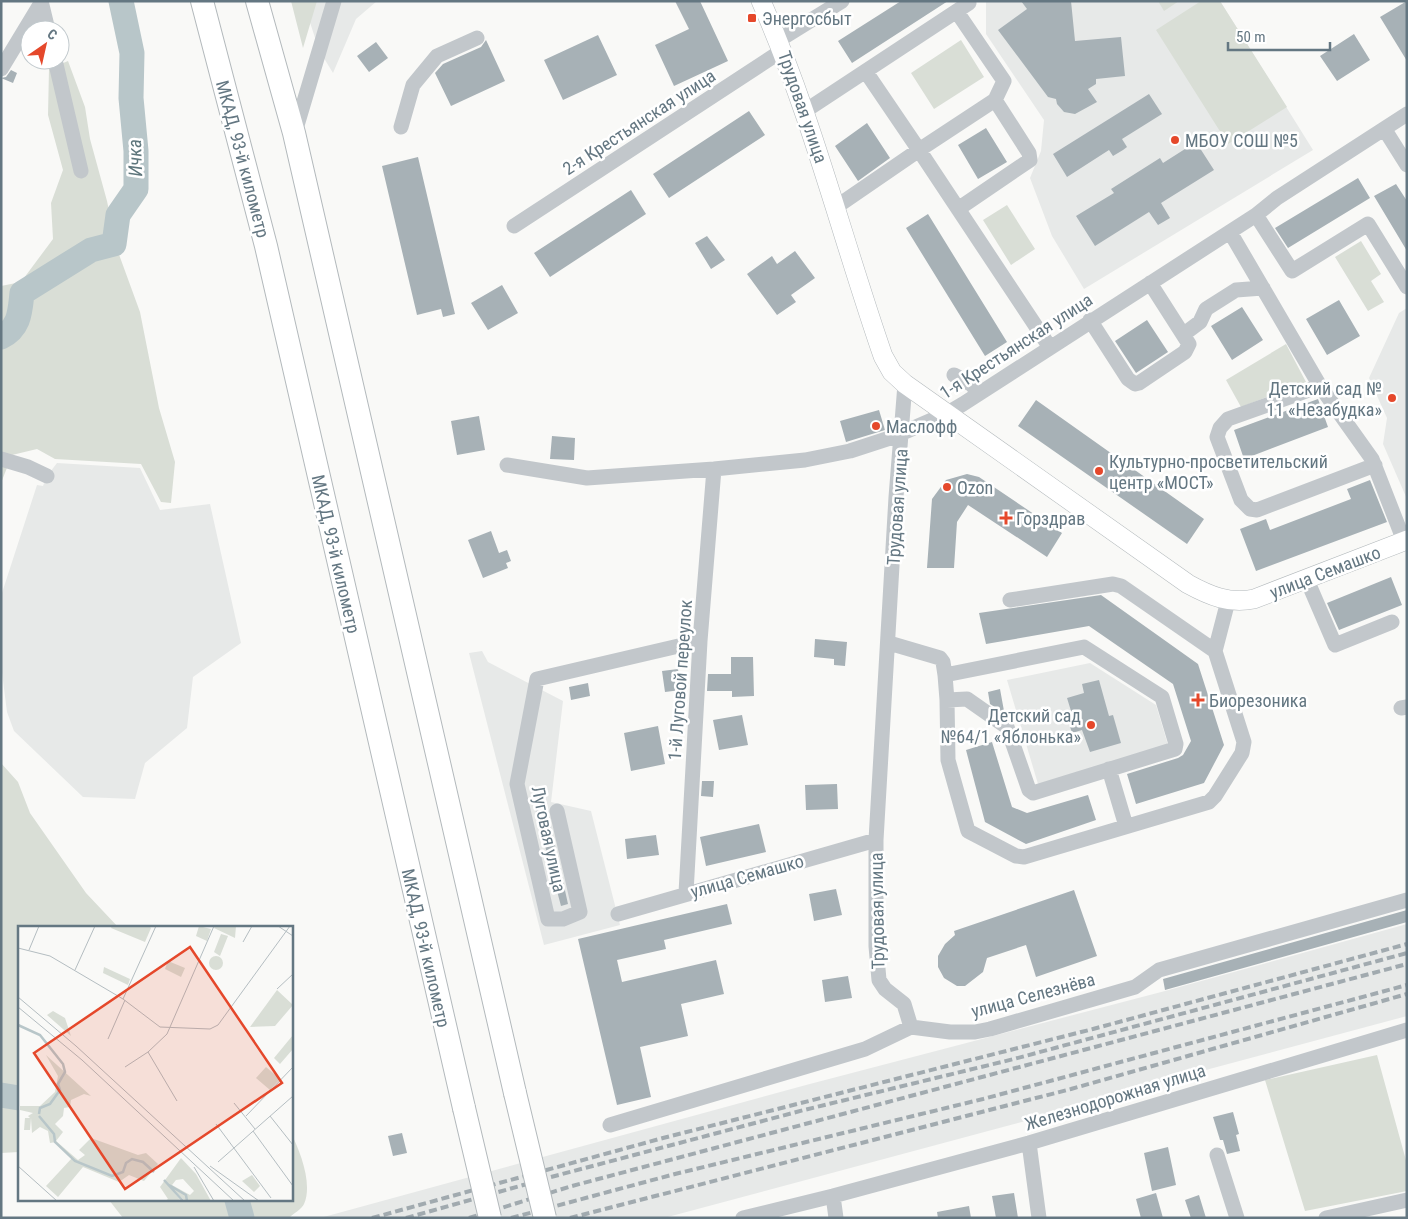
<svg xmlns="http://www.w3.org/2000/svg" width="1408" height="1219" font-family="'Roboto Condensed',sans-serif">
<rect width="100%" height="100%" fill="#f9f9f7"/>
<path fill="#e7e9e8" d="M303 1H377L356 19 333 73 319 50Z
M986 1H1220L1313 150 1084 289 1052 236 1030 178 1041 151 1044 120 986 34Z
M1407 308V499L1383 444 1387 418 1369 378 1399 313Z
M57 463 140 468 160 510 210 504 241 643 193 677 187 728 145 763 135 799 83 797 14 731 7 712 1 665V596L37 485 43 486 47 476Z
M482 651 488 662 563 701 551 802 591 811 620 925 544 945 469 653Z
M1090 663 1156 705 1168 745 1038 784 1007 680Z
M1407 924V1016L1146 1086V1089L1003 1127 664 1218H320L806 1085 1165 991Z"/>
<path fill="#d9ded6" d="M291 1H317L303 48Z
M1158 1H1179L1164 11Z
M1201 1H1220L1287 107 1228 144 1156 30Z
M961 40 984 77 934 109 911 73Z
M68 61 85 107 90 139 107 201 117 249 140 312 159 408 175 462 171 503 161 502 141 464 55 459 37 449 12 455 1 483V286L21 282 53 239 51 203 63 170 48 115 49 69Z
M1007 205 1035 249 1011 265 983 220Z
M1361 241 1381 274 1371 281 1384 302 1368 311 1335 257Z
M1286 344 1306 382 1241 407 1226 380Z
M1 763 18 782 30 813 86 893 119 928H19V1152L1 1153Z
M1377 1055 1407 1164V1191L1305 1211 1265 1080Z
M291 1133C300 1151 313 1184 304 1204 302 1209 294 1213 290 1217L123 1218 109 1200H291Z"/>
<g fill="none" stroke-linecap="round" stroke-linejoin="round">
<path stroke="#b8c6c9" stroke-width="25" d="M1 337C20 328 20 311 22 293L91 250 114 244 118 215 136 189V151L131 98 132 53 121 1
M1 1095 19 1098
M237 1200 242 1218"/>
</g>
<path fill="#a7b1b6" d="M675 1H700L728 61 674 86 655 45 689 29Z
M901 1H948L852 63 838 41Z
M1021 1H1071L1075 41 1121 37 1125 76 1096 79V84L1088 89 1097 102 1075 114 1064 112 1057 104 1056 99 1048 97 998 30 1027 9Z
M1407 1V61L1380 17Z
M1354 34 1370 60 1337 81 1320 56Z
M598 35 617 75 563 100 544 60Z
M486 40 505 81 451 106 435 73 443 64 481 47Z
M376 42 388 58 369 72 357 56Z
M11 70 17 73 13 83 1 78 6 77Z
M1149 94 1162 114 1122 139 1127 147 1123 150 1113 156 1109 150 1067 177 1053 154Z
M749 111 765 135 669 198 653 174Z
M867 123 890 158 858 181 835 146Z
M986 128 1007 162 978 179 958 145Z
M1196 142 1214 170 1161 203 1170 218 1158 225 1149 212 1095 246 1076 216 1114 193 1111 189 1160 158 1163 163Z
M418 157 455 314 443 317 441 309 417 315 382 166Z
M1358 178 1370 198 1288 248 1275 228Z
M1396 184 1407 201V251L1374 196Z
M631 190 646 214 550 277 534 253Z
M928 214 1007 342 985 356 906 228Z
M707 236 725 260 711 269 695 243Z
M795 251 815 278 791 295 796 302 777 315 747 274 772 256 777 264Z
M502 285 518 313 488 330 471 303Z
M1339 300 1360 336 1327 355 1306 319Z
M1242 307 1263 340 1232 360 1211 326Z
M1147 320 1168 352 1136 373 1115 341Z
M1318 399 1328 427 1244 459 1234 430Z
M1036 400 1204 519 1187 544 1018 426Z
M879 410 885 430 846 442 840 421Z
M479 416 485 450 457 455 451 421Z
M552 436 575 438 574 460 550 459Z
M967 474 979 477 1062 533 1047 557 968 505 957 522 954 568H927L932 499 946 480Z
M1370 480 1387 522 1256 571 1240 529 1266 519 1270 530 1351 499 1347 489Z
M491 531 499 553 507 550 511 561 506 563 508 568 483 578 468 540Z
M1391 577 1402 605 1339 630 1327 603Z
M1101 595 1198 664 1224 745 1204 783 1136 804 1127 774 1178 758 1183 755 1191 741 1173 684 1089 626 986 644 979 613Z
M815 639 847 642 845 666 834 665V659L814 657Z
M731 657H753L754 696 732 697V691H707L708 674H731Z
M678 669 681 690 665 692 662 671Z
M1099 680 1109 716 1113 715 1121 743 1090 752 1082 730 1072 733 1066 713 1071 711 1067 698 1084 693 1082 684Z
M588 683 590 696 571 700 569 687Z
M1000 689 1004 711H1001L990 704 988 692Z
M742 715 748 745 719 750 713 720Z
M658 726 665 764 631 771 624 733Z
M992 742 1012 807 1027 813 1088 795 1096 820 1026 844 985 822 966 750Z
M702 781H714L713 797 701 796Z
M837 784 838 809 806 810 805 785Z
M546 805 568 904 561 906 535 808Z
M759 824 766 852 706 866 700 837Z
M656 835 659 855 627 859 625 839Z
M836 889 842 915 814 921 809 894Z
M1074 890 1097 956 1036 977 1026 945 987 958 983 972 965 986H957L944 978 938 967V956L945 944 955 935 954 931Z
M727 904 732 924 664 940 666 949 617 960 622 982 716 960 724 994 681 1004 688 1036 640 1047 651 1097 617 1105 578 939Z
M1407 910V922L1165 990 1163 979Z
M848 976 852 998 825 1002 822 980Z
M1233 1112 1239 1134 1236 1135 1240 1151 1227 1154 1223 1140H1220L1213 1117Z
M402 1133 407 1153 393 1156 388 1136Z
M1168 1147 1176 1185 1152 1191 1144 1153Z
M1014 1193 1018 1218H996L992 1196Z
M1156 1193 1163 1218H1141L1136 1199Z
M1199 1195 1206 1218H1191L1185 1200Z
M969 1206 971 1218H938L937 1212Z"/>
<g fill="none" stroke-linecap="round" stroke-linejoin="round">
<defs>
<path id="major" d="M761 1C812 116 842 238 883 356L892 372 905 384 1188 584C1210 596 1229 604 1254 599L1407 540"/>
<path id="highway" d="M202 1 266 246 464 1108
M257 1 294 133 515 1093"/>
</defs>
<use href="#major" stroke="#b4babd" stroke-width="20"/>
<use href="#highway" stroke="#b3b9bc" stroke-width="24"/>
<path stroke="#c2c7cb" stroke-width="15" d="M41 1 48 30
M957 12 1004 81 995 100
M779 40 842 1
M55 60 81 171
M1 69 41 3
M866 72 919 150 995 100 1029 153 1030 160 958 209
M805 111 969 3
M401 127 413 85 437 56 477 38
M1385 130 1407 165
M295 132 334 1
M836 207 919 150 1049 346
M1256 215 1292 271 1368 224 1407 287
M514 226 783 50
M1230 232 1320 386 1372 459 1404 541
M1090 320 1128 379 1135 384 1139 383 1185 352 1189 344 1150 283
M1184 334 1200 322 1206 309 1236 290 1263 288
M954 375 971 384 979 393
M905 384 896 497 876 840V946L879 980 885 989 904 1004 911 1027
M1320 386 1228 419 1220 428 1217 437 1241 500 1250 509 1257 510 1375 465
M1 459 28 467 47 476
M507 465 587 478 714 469 805 460 850 451 893 437 946 414 963 404 1256 215 1277 198 1407 114
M1307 580 1335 645 1392 622
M889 643 940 658 943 662 945 675
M1215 651 1228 601
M947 700 945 675 1084 647 1162 697 1176 744 1175 749 1033 793 1029 790 1007 727 967 699 947 700 948 760 968 831 1016 856 1024 857 1209 802 1215 796 1242 753 1244 742 1215 651 1121 586 1113 584 1010 600
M1401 708 1407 707
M1109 769 1126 826
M557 811 580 912 563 919H548L517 784 537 679 700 641
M686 893 700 641 714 469
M618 914 876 840
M610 1125 865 1049 911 1027 950 1032H975L990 1029 1135 987 1159 970 1407 900
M1029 1143 1039 1218
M1217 1155 1237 1218
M833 1196 836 1218
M743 1218 833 1196 1029 1143 1407 1030
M1326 1218 1407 1200"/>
<use href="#major" stroke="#fff" stroke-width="19"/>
<use href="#highway" stroke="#fff" stroke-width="22"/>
<path stroke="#a1aaaf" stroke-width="4" stroke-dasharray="8 4" stroke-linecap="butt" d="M551 1177 804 1110 1014 1059 1407 953
M372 1218 663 1138 1093 1029 1407 944
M406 1218 527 1184
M469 1218 572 1186 1407 964
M511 1218 675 1174 983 1099 1407 985
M570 1218 1071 1089 1407 994"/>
<defs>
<path id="highway-bridge" d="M515 1093 545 1218
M464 1108 490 1218"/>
</defs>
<use href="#highway-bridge" stroke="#b3b9bc" stroke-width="24" stroke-linecap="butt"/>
<use href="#highway-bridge" stroke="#fff" stroke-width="22"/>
</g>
<g fill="#e5482b" stroke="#fff" stroke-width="2">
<rect x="747" y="13" width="10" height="10" rx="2.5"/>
<circle cx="1175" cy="140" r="5"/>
<circle cx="1392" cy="398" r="5"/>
<circle cx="876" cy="426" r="5"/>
<circle cx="1099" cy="471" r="5"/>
<circle cx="947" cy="487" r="5"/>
<path d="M1003.5 510.5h5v5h5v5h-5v5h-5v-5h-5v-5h5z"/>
<path d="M1195.5 692.5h5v5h5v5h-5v5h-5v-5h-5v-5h5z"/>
<circle cx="1091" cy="725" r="5"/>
</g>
<g text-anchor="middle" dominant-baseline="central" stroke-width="5" stroke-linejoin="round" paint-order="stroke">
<g font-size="18" fill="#647782" stroke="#fff" text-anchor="start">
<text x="762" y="18">Энергосбыт</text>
<text x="1185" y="140">МБОУ СОШ №5</text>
<text x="1382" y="388" text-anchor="end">Детский сад №<tspan x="1382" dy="21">11 «Незабудка»</tspan></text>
<text x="886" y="426">Маслофф</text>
<text x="1109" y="461">Культурно-просветительский<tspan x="1109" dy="21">центр «МОСТ»</tspan></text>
<text x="957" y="487">Ozon</text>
<text x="1016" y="518">Горздрав</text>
<text x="1209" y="700">Биорезоника</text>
<text x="1081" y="715" text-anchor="end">Детский сад<tspan x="1081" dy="21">№64/1 «Яблонька»</tspan></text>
</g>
<g font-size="18" fill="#647782" stroke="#fff">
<text transform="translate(803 107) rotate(71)">Трудовая улица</text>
<text transform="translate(639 122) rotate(-33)">2-я Крестьянская улица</text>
<text transform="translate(243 159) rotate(75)">МКАД, 93-й километр</text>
<text transform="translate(1016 346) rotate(-33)">1-я Крестьянская улица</text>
<text transform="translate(897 507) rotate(-86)">Трудовая улица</text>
<text transform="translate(336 554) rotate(77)">МКАД, 93-й километр</text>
<text transform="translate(1325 572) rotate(-21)">улица Семашко</text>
<text transform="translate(680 680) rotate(-86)">1-й Луговой переулок</text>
<text transform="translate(549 839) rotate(78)">Луговая улица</text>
<text transform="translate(747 876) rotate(-16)">улица Семашко</text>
<text transform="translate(877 911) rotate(-91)">Трудовая улица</text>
<text transform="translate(426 948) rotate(77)">МКАД, 93-й километр</text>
<text transform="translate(1033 995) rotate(-15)">улица Селезнёва</text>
<text transform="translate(1115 1097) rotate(-17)">Железнодорожная улица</text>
</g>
<g font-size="19" font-style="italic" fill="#5e767c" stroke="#fff">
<text transform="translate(135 158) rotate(-92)">Ичка</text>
</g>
</g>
<g transform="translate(18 926)">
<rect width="275" height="275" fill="#f9f9f7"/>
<path d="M94 0H131L133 2 127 16 93 2ZM181 0 193 3 189 15 178 10ZM197 0H218L217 12 196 2ZM203 8 210 10 202 30 196 26ZM191 37a7 7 0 1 1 14 0a7 7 0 1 1-14 0ZM150 35 167 42 163 51 147 43ZM86 41 112 53 110 59 85 47ZM259 64 275 79 257 100 232 101ZM35 85 47 92 53 110 29 89ZM275 109V123L262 138 256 132ZM28 129 73 170 66 168 53 174 52 181 46 182 45 190 37 198 45 206 38 215 60 234 67 229 61 224 73 212 120 229 128 227 140 238 126 255 111 249 101 256 65 241 40 271 28 260 54 232 38 216 32 217 30 205 22 201 14 207 13 192 12 204H6L7 192H12L10 190 15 187 2 184V180H22L37 166 40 150ZM248 141 262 153 252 164 238 152ZM163 232 178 248 193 275 166 274 150 259 163 275H147L150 273 142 261ZM165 253 176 265 172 269 154 259 158 254ZM234 249 242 260 236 266 224 255Z" fill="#d9ded6" fill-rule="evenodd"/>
<path fill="none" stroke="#b8c6c9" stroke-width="2.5" d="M0 99 22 109 45 138 47 146 40 158 42 164 32 178 22 182 21 188M21 190 36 208 37 216 57 235 94 250 105 246 108 237 114 233 125 236 136 246M146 254 165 275M151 259 168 269 169 275"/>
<path fill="none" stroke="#b4bdc1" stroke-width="1" d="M260 0 275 10M225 16 234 0M0 22 32 30 105 73 142 101 192 103 200 99 272 0M11 24 21 0M57 44 77 0M259 63 275 48M0 71 58 120 227 275M105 73 138 0M0 81 64 134 216 275M90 113 107 74M130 126 159 175M107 141 130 126 149 108 196 0M216 177 237 203M228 190 275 141M252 190 275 219M198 198 253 272M235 205 275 260M200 236 275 170M0 240 39 275M192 240 241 275M176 241 196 275"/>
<path fill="#e5482b" fill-opacity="0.15" stroke="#e5482b" stroke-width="2.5" d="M172 21 264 157 107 263 16 127Z"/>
<rect width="275" height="275" fill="none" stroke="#647782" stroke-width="2.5"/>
</g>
<rect width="1408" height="1219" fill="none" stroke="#647782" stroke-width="5"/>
<g transform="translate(45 45) rotate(34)"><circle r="24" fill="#ffffff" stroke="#c1c9cd"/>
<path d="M0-4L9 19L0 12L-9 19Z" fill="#e5482b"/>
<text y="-8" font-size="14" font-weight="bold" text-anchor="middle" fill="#647782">С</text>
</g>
<path d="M1228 42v8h102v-8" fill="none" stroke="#647782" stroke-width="2.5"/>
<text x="1236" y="42" font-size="15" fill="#647782" stroke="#ffffff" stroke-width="4" paint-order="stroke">50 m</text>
</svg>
